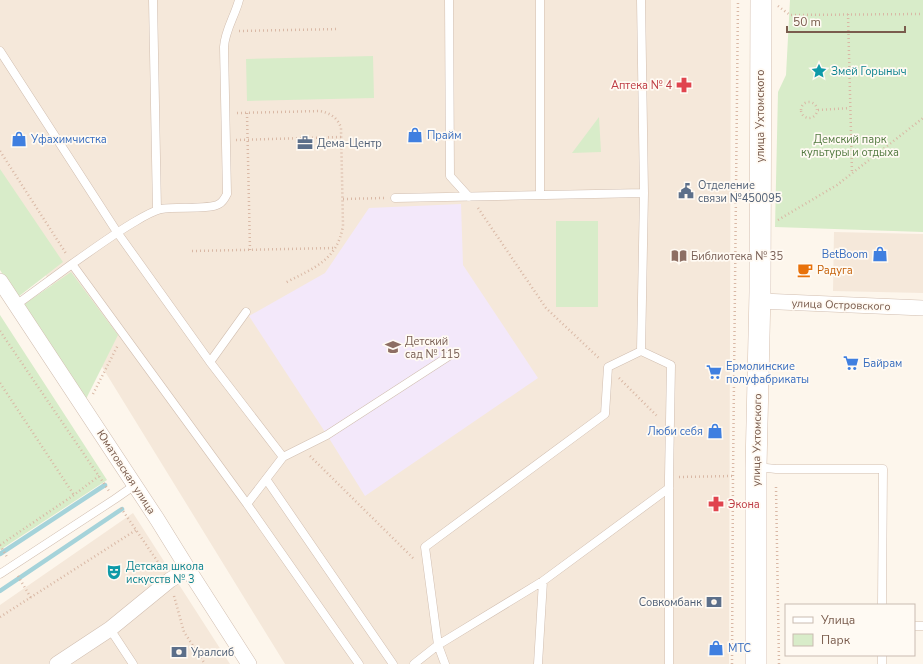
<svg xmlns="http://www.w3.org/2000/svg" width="923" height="664" font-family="'Nunito Sans',sans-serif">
<rect width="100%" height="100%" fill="#fdf6ec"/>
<path fill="#f5e8da" d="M0 0H731L729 664H285L0 201Z
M834 232 923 234V293L833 291Z
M133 513 230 664H0V605Z"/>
<path fill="#f3e8fa" d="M461 204 463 265 538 378 365 496 327 435 249 316 325 273 369 208Z"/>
<path fill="#d8ecc9" d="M790 0H923V232L775 227 778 92 786 75Z
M373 56 374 98 247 101 246 59Z
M599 117 601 152 572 153Z
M0 169 63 262 18 297 0 270Z
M556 221H598V307H556Z
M71 272 118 335 85 401 23 305Z
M0 315 107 480 0 550Z"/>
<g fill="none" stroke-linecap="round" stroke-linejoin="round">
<path stroke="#a5d3da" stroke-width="4.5" d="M0 554 105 485
M0 591 122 509"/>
<defs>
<path id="lane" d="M153 0 157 210
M449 0 450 176 469 197
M641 0 644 193 641 351 671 365 669 477V664
M0 51 117 232 210 362 283 457
M540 195V0
M395 198 644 193
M72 264C92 250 111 236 131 224 141 218 150 212 161 209 175 206 210 210 219 204 223 202 225 198 227 194L224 47C225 30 235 16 239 0
M16 305 72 264 247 504 283 457 327 435 449 356
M210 362 246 312
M756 467 776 469H883L882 605
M266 479 393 664
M247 504 359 664
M0 574 115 499 135 485
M914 626H923
M110 629 133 664
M414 664 438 645 543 581 669 488
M445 664 438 645 425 547 605 414 608 367 641 351
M538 664 543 581
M882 664V655"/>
<path id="street" d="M0 281 157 519 188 569 249 664
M759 301 923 308
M57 664 110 629 170 580 188 569"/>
<path id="secondary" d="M756 664V467L760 292 761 0"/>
</defs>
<use href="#lane" stroke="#d1beb0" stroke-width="9"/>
<use href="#street" stroke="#d1beb0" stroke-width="16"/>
<use href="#secondary" stroke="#d6c0b0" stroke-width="22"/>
<path stroke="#d9b8a5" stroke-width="2.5" stroke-dasharray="1 3" stroke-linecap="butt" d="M778 6 790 15 923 14
M848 14 852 173
M239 31 339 29
M801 110a8 8 0 1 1 16 0a8 8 0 1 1-16 0Z
M818 110 850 108
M237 113 320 111C330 113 338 118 341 128L343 226C337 261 313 268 285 283
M247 113 250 250
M236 140 341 137
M0 151 67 255
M343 199 384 198
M478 208 546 308 600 359
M778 220 837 185 923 118
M192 251 334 248
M0 331 109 491
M619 378 658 417
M0 383 74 495
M93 394 118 345
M310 456 415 560
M679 477 733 476
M776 487 779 664
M121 508 162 568
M0 545 74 495 99 476
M0 545 7 557
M18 576 31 598
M174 596 184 632 205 664
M0 617 136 530
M732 664 733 476 738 0"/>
<use href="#lane" stroke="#fff" stroke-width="8"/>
<use href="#street" stroke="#fff" stroke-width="15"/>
<use href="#secondary" stroke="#fff" stroke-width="21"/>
</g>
<defs>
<symbol id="sight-bare" viewBox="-9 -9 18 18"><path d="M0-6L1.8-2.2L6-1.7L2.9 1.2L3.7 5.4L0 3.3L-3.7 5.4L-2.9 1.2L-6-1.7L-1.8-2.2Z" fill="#0f9aa8" stroke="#fffaf3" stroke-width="2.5" paint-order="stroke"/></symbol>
<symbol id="pharmacy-bare" viewBox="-9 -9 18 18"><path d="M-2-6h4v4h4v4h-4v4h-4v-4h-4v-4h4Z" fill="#e0444e" stroke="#fffaf3" stroke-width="2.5" paint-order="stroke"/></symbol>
<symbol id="shop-bare" viewBox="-9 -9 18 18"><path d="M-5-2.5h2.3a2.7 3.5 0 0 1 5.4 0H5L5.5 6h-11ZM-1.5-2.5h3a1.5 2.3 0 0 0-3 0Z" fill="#3f7fe0" stroke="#fffaf3" stroke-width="2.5" paint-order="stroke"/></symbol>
<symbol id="office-bare" viewBox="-9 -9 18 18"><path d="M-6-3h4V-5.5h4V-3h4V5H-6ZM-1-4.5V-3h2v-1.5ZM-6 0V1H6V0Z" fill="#5c6f8a" stroke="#fffaf3" stroke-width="2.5" paint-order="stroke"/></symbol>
<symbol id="civic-bare" viewBox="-9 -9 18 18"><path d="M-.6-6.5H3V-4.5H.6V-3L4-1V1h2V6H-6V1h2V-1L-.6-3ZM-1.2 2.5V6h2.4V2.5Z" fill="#5c6f8a" stroke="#fffaf3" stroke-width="2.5" paint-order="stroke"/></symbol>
<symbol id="library-bare" viewBox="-9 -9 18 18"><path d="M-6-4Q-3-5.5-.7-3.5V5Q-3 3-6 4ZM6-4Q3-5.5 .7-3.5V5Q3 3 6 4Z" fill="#8d6e63" stroke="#fffaf3" stroke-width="2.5" paint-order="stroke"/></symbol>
<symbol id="cafe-bare" viewBox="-9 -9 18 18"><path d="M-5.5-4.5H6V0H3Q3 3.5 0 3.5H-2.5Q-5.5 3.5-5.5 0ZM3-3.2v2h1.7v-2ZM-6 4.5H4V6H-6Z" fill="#e8710a" stroke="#fffaf3" stroke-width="2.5" paint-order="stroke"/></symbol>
<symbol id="school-bare" viewBox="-9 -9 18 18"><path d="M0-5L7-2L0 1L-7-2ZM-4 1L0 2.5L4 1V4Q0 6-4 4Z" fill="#8d6e63" stroke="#fffaf3" stroke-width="2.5" paint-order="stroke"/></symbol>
<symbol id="supermarket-bare" viewBox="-9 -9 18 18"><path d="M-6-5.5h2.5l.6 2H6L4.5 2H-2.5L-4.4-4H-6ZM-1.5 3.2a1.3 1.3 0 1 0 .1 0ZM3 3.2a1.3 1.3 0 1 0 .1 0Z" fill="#3f7fe0" stroke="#fffaf3" stroke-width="2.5" paint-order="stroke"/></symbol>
<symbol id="theatre-bare" viewBox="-9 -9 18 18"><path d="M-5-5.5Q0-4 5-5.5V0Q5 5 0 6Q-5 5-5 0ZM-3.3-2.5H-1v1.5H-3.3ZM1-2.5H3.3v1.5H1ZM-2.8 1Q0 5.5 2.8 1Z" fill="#0f9aa8" stroke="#fffaf3" stroke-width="2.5" paint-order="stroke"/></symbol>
<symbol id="bank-bare" viewBox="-9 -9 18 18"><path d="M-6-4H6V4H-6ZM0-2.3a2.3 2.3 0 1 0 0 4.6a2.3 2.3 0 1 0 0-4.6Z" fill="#5c6f8a" stroke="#fffaf3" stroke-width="2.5" paint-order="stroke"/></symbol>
</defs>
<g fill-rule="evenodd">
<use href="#sight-bare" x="808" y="60" width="22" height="22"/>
<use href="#pharmacy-bare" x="673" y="74" width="22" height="22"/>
<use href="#shop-bare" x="404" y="124" width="22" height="22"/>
<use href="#shop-bare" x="8" y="128" width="22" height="22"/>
<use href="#office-bare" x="294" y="132" width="22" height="22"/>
<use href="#civic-bare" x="675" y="180" width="22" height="22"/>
<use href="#shop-bare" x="869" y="243" width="22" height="22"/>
<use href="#library-bare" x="668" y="245" width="22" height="22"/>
<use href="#cafe-bare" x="794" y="259" width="22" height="22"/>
<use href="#school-bare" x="382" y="336" width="22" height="22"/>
<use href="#supermarket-bare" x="840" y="352" width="22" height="22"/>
<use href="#supermarket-bare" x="703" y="361" width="22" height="22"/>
<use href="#shop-bare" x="704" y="420" width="22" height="22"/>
<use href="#pharmacy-bare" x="705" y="493" width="22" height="22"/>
<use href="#theatre-bare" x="103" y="561" width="22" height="22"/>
<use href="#bank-bare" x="703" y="591" width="22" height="22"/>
<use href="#shop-bare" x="705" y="637" width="22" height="22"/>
<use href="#bank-bare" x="168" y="641" width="22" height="22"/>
</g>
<g text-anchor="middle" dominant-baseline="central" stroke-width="3.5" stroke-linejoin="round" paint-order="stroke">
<g font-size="11" fill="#0d838f" stroke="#fffaf3" text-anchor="start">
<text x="831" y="71">Змей Горыныч</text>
<text x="126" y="566">Детская школа<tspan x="126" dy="13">искусств № 3</tspan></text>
</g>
<g font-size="11" fill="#be3a42" stroke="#fffaf3" text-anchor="end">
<text x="672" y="85">Аптека № 4</text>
<text x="728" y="504" text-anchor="start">Экона</text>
</g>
<g font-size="11" fill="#7a5c4d" stroke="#fffaf3">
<text transform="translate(760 116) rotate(-90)">улица Ухтомского</text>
<text transform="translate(841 305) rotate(2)">улица Островского</text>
<text transform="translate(757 440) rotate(-89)">улица Ухтомского</text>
<text transform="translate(126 472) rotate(57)">Юматовская улица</text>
</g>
<g font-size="11" fill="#366cbe" stroke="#fffaf3" text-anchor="start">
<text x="427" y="135">Прайм</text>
<text x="31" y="139">Уфахимчистка</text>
<text x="868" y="254" text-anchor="end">BetBoom</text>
<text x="863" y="363">Байрам</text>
<text x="726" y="366">Ермолинские<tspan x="726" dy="13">полуфабрикаты</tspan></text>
<text x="703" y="431" text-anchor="end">Люби себя</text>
<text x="728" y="648">МТС</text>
</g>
<g font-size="11" fill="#537a41" stroke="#fffaf3">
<text x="850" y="139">Демский парк<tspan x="850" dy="13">культуры и отдыха</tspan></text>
</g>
<g font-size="11" fill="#4e5e75" stroke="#fffaf3" text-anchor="start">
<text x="317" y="143">Дема-Центр</text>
<text x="698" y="185">Отделение<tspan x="698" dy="13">связи №450095</tspan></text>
<text x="702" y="602" text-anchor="end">Совкомбанк</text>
<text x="191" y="652">Уралсиб</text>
</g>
<g font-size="11" fill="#785e54" stroke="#fffaf3" text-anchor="start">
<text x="691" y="256">Библиотека № 35</text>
<text x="405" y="341">Детский<tspan x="405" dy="13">сад № 115</tspan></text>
</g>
<g font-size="11" fill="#c56008" stroke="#fffaf3" text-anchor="start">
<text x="817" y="270">Радуга</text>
</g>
</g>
<rect x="785" y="604" width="130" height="52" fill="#fffaf3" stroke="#cabbb1"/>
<rect x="793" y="617" width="20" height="6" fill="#ffffff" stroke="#cabbb1"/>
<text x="821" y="624" font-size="12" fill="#7a5c4d">Улица</text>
<rect x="793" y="634" width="20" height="12" fill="#d8ecc9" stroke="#cabbb1"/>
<text x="821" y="644" font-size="12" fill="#7a5c4d">Парк</text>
<path d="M787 26v6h118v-6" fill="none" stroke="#7a5c4d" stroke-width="2"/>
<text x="793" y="26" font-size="12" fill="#7a5c4d" stroke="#fffaf3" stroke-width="3" paint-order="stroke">50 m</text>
</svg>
